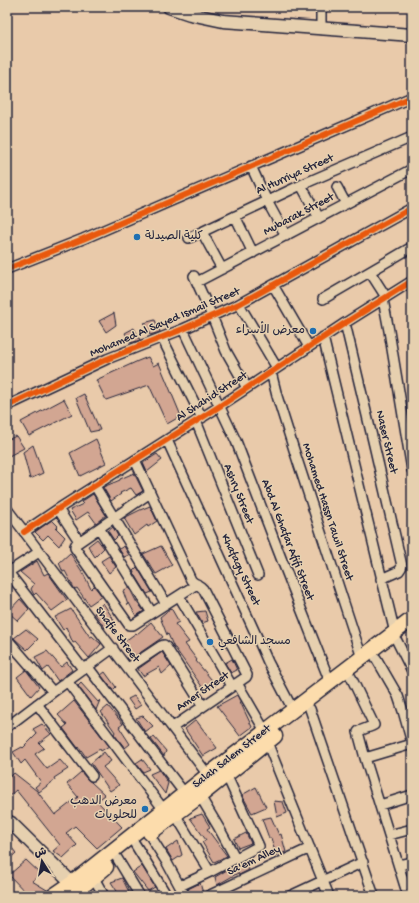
<svg xmlns="http://www.w3.org/2000/svg" width="419" height="903" font-family="'Gochi Hand','Playpen Sans Arabic',sans-serif">
<rect width="100%" height="100%" fill="#e9caaa"/>
<filter id="ink" filterUnits="userSpaceOnUse"><feTurbulence type="fractalNoise" baseFrequency=".025" numOctaves="2"/><feDisplacementMap in="SourceGraphic" scale="8" xChannelSelector="R" yChannelSelector="G"/><feConvolveMatrix kernelMatrix="1 2 1 2 8 2 1 2 1" color-interpolation-filters="sRGB"/></filter>
<g filter="url(#ink)">
<path fill="#d2a692" stroke="#22223b" d="M114 313 116 325 106 332 99 321Z
M155 320 160 332 150 335 144 323Z
M134 328 140 340 131 343 125 333Z
M148 357 153 366 159 363 181 416 167 424 149 385 106 400 96 380 138 361Z
M84 394 100 430 90 432 76 398Z
M64 399 72 414 29 436 21 422Z
M16 436 24 448 7 457V440Z
M96 439 106 463 80 476 70 453Z
M33 445 43 473 30 479 23 452Z
M157 454 162 460 147 472 143 463Z
M134 473 143 491 136 495 131 488 120 493 121 494 111 501 103 487 108 485 120 480V479Z
M93 494 106 515 96 523 88 512 76 520 70 510 83 504 81 502Z
M150 506 157 521 148 527 147 525 134 535 124 518 140 510Z
M52 520 58 526 56 528 65 537 59 546 48 535 43 540 35 532Z
M113 527 118 536 114 540 108 531Z
M97 539 104 548 95 557 88 546Z
M124 546 129 555 124 557 119 549Z
M161 546 172 565 156 574 143 554Z
M70 553 83 573 91 589 94 586 102 596 89 605 77 588 75 589 74 588 65 571 63 572 59 563Z
M109 556 116 567 109 573 101 561Z
M37 561 44 575 48 573 67 600 52 611 36 593 34 595 31 589 34 584 20 572Z
M137 567 152 592 147 594 133 571Z
M129 587 137 603H138L144 611 136 616 129 603 128 605 123 591Z
M20 599 29 609 18 621 8 612Z
M103 603 114 620 105 628 94 613Z
M171 608 179 622 175 624 189 642 185 644 197 660 196 661 216 685 205 691 175 648H174L168 634 167 635 160 617Z
M71 609 90 637 92 636 101 644 89 658 75 642 73 643 66 627 63 630 55 617Z
M205 611 208 621 202 623 196 612Z
M151 622 163 637 131 659 121 644 136 633 137 634Z
M26 629 38 639 27 650 14 638Z
M47 651 61 667 67 662 72 670 58 681 48 667 43 671 35 657Z
M162 652 171 666 162 674 159 667 143 676 138 669Z
M232 659 237 670 231 673 225 663Z
M26 670 39 687 31 696 17 677Z
M105 672 116 687 113 690 101 675Z
M81 683 98 702 100 700 96 710 78 686Z
M237 695 252 727 240 736 217 706Z
M134 696 141 705 135 709 128 699Z
M74 701 109 746 101 751 100 749 86 757 79 747 78 748 63 728 67 725 58 715Z
M108 706 123 724 119 727 130 744 125 748 114 734 115 732 101 712Z
M143 716 153 726 145 732 136 718Z
M196 720 217 748 203 756 185 729Z
M42 724 51 734 39 743 44 748 35 754 47 769 60 760 68 769 54 778 55 780 39 792 35 787 41 782 25 760 21 764 13 752 22 747 23 748 37 734 33 729Z
M154 737 166 751 164 756 151 739Z
M104 752 111 761 103 767 119 785 110 791 91 763Z
M142 759 150 769 143 772 136 763Z
M159 770 168 783 165 794 150 774Z
M81 772 88 780 91 782 105 795 97 801 122 827 97 848 75 826 66 833 77 845 63 858 53 851 60 845 16 790 7 798V780L14 773 37 791 55 815 78 797 67 784Z
M256 787 266 807 252 813 242 795Z
M274 801 283 802 287 813 277 817Z
M202 814 210 827 207 829 227 856 214 862 202 842 206 840 190 818Z
M271 817 279 835 281 834 286 852 276 855 271 838H269L262 819Z
M246 833 251 843 238 848 234 839Z
M178 841 182 855 173 861 166 849Z
M7 842 16 853 7 861Z
M26 860 41 874 32 881 47 890 42 896H29L9 875Z
M245 861 249 870 239 875 238 873 217 885 215 877 227 870Z
M142 866 155 887 148 891 133 872Z
M122 878 131 896H120L111 882Z
M200 883 203 893 195 896H191L188 889Z"/>
<g fill="none" stroke-linecap="round" stroke-linejoin="round">
<defs>
<path id="street" d="M321 7V28
M251 166 267 201 286 236
M301 185 319 218
M337 187 346 204
M235 216 253 253
M202 232 222 269
M189 238 301 185 412 137
M7 269 83 239 412 97
M370 272 386 297
M194 276 212 316 226 351 247 388
M197 282 412 169
M273 285 309 347
M323 299 412 247
M383 299 389 331 412 470
M239 304 277 368
M345 323 374 445 402 566 401 568 399 571 381 579
M183 329 236 441 281 558 330 682
M323 337 395 633
M162 338 202 418
M271 372 277 396 295 453 362 658
M7 406 107 359 183 329 239 304 412 208
M196 421 258 575
M167 440 257 637 268 662 293 710
M135 460 191 580C194 584 199 584 203 589L247 675 246 677 173 727
M95 486 166 604
M150 493 76 544 75 546V548L129 625H133L197 584
M7 509 208 775
M58 509 79 541
M99 528 152 613
M24 532 58 509 220 406 345 323 412 281
M8 572 83 669
M7 573 39 552
M179 596 232 686
M7 639 53 692
M397 641 412 671
M376 658 398 696 403 711 412 743
M87 666 185 794
M128 668 161 646 164 645 166 647 203 706
M351 677 374 725 372 726 359 731 358 732 365 758
M67 681 164 810
M237 683 265 731
M37 704 92 776
M310 709 374 896
M7 727 53 692 113 648
M267 742 329 896
M200 796 219 828 236 859
M380 805 412 795
M175 814 210 872
M149 834 166 861 185 896
M389 835 412 829
M135 844 167 896
M117 858 140 896
M399 865 412 862
M94 878 104 896
M180 886 210 872 259 846 226 774
M208 896 310 848
M290 896 363 862
M408 896 365 758 412 744"/>
<path id="secondary" d="M169 7 190 14 223 21 412 35
M7 821 11 823 72 883"/>
<path id="primary" d="M150 833 200 796 275 736
M53 896 72 883 208 775 412 619
M71 896 106 867"/>
</defs>
<use href="#street" stroke="#22223b" stroke-width="12"/>
<use href="#secondary" stroke="#22223b" stroke-width="15"/>
<use href="#primary" stroke="#22223b" stroke-width="17"/>
<use href="#street" stroke="#e6d0af" stroke-width="9"/>
<use href="#secondary" stroke="#e6d0af" stroke-width="12"/>
<use href="#primary" stroke="#fcdcac" stroke-width="14"/>
<defs>
<path id="cycleway" d="M7 269 83 239 412 97
M7 406 107 359 183 329 239 304 412 208
M24 532 58 509 220 406 345 323 412 281"/>
</defs>
<use href="#cycleway" stroke="#e6d0af" stroke-width="8"/>
<use href="#cycleway" stroke="#e8590c" stroke-width="6"/>
</g>
</g>
<g fill="#1f6fb2" stroke="#e6d0af" stroke-width="1.5">
<circle cx="137" cy="237" r="4"/>
<circle cx="313" cy="331" r="4"/>
<circle cx="210" cy="642" r="4"/>
<circle cx="145" cy="809" r="4"/>
</g>
<g text-anchor="middle" dominant-baseline="central" stroke-width="3" stroke-linejoin="round" paint-order="stroke">
<g font-size="12" fill="#22223b" stroke="#e6d0af">
<text transform="translate(295 175) rotate(-24)">Al Hurriya Street</text>
<text transform="translate(299 215) rotate(-28)">Mubarak Street</text>
<text transform="translate(165 323) rotate(-23)">Mohamed Al Sayed Ismail Street</text>
<text transform="translate(212 397) rotate(-33)">Al Shahid Street</text>
<text transform="translate(386 442) rotate(77)">Naser Street</text>
<text transform="translate(238 494) rotate(68)">Ashry Street</text>
<text transform="translate(327 512) rotate(72)">Mohamed Hassn Tawil Street</text>
<text transform="translate(287 540) rotate(69)">Abd Al Ghafar Afifi Street</text>
<text transform="translate(240 570) rotate(65)">Khafagy Street</text>
<text transform="translate(117 635) rotate(53)">Shafie Street</text>
<text transform="translate(203 692) rotate(-34)">Amer Street</text>
<text transform="translate(232 757) rotate(-38)">Salah Salem Street</text>
<text transform="translate(254 861) rotate(-25)">Sa'em Alley</text>
</g>
<g font-size="12" fill="#22223b" stroke="#e6d0af" text-anchor="start">
<text x="145" y="237">كلية الصيدلة</text>
<text x="305" y="331" text-anchor="end">معرض الأسراء</text>
<text x="218" y="642">مسجد الشافعي</text>
<text x="137" y="802" text-anchor="end">معرض الدهب<tspan x="137" dy="14">للحلويات</tspan></text>
</g>
</g>
<rect width="419" height="903" fill="none" stroke="#e6d0af" stroke-width="24"/>
<rect x="12" y="12" width="395" height="879" fill="none" stroke="#22223b" stroke-width="1.5" filter="url(#ink)"/>
<g transform="translate(42 861) rotate(349)" stroke="#e6d0af" stroke-width="3" paint-order="stroke">
<path d="M0-3L7 15L0 10L-7 15Z" fill="#22223b"/>
<text y="-6" font-size="11" font-weight="bold" text-anchor="middle" fill="#22223b">ش</text>
</g>
</svg>
